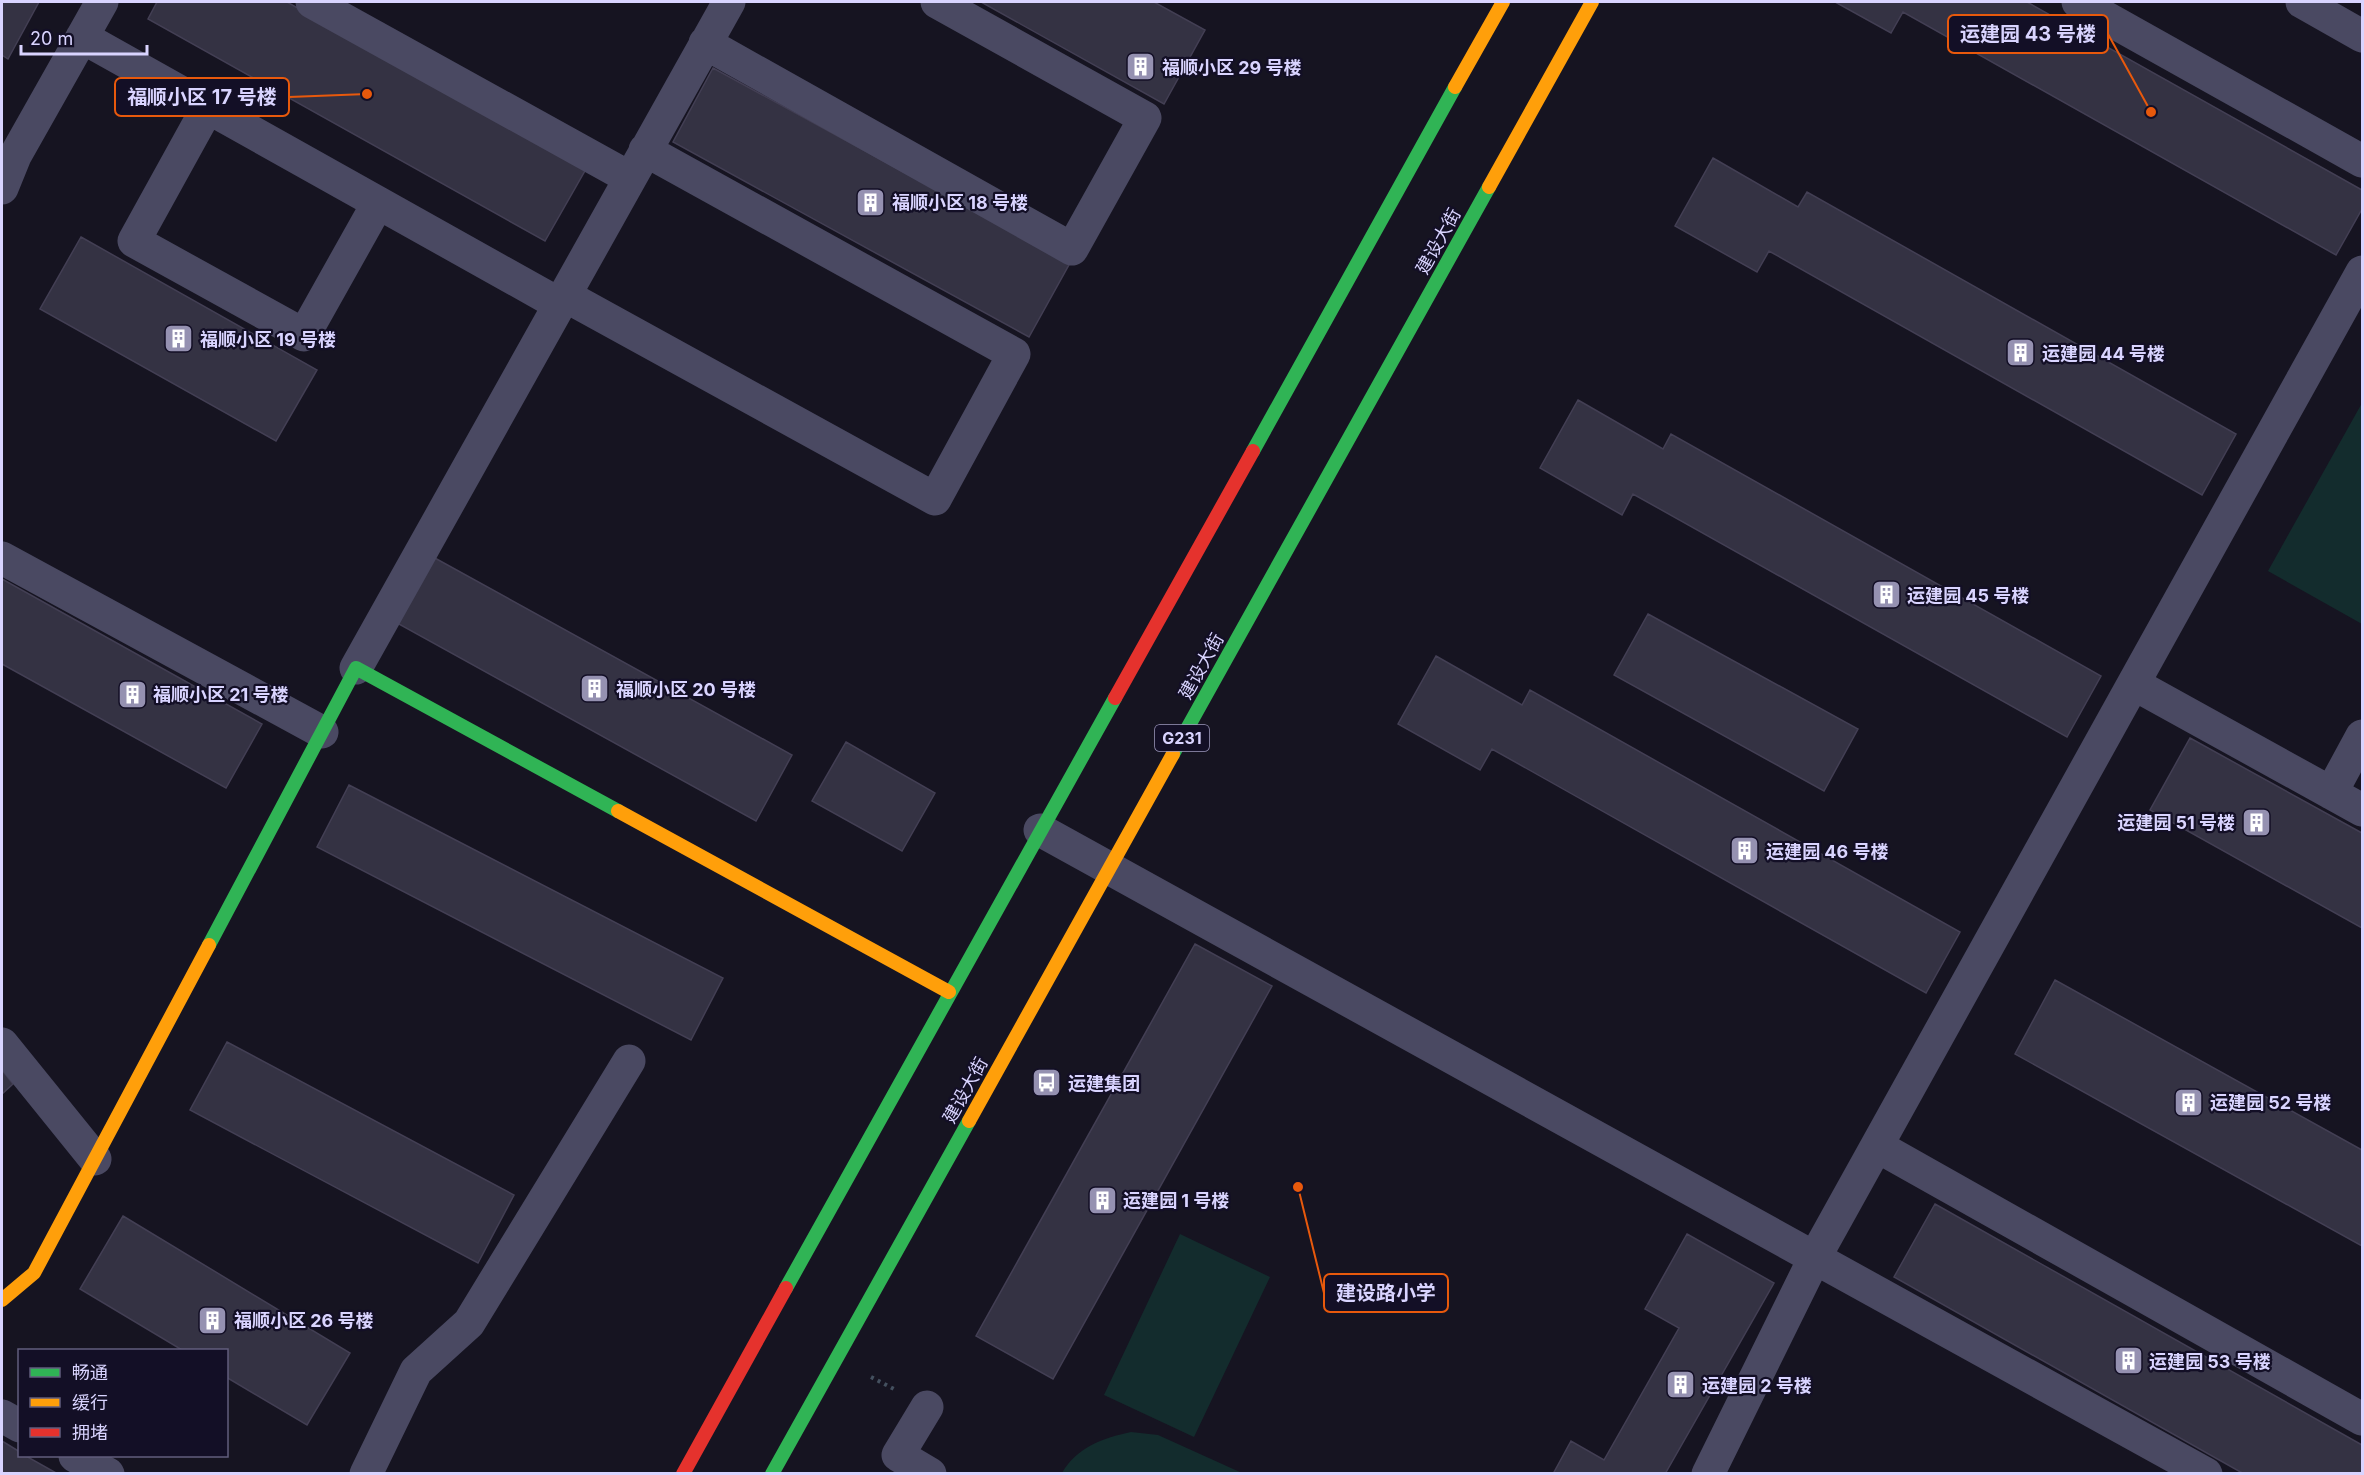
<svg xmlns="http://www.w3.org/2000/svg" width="2364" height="1475" font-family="Inter,'Noto Sans SC',sans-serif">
<rect width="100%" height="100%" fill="#161421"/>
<path fill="#132c2d" d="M2362 403V624L2268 571Z
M1180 1234 1270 1277 1194 1437 1104 1395Z
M1131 1432 1158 1435 1242 1473H1062C1077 1447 1103 1438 1131 1432Z"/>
<path fill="#343243" stroke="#433f54" stroke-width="1.5" d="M2 2H39L8 59 2 55Z
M157 2H287L586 169 545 241 148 19Z
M981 2H1154L1205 30 1164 104Z
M1835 2H2027L2362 190V209L2336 255 1903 12 1891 33Z
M713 68 1070 263 1029 337 673 142Z
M1713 158 1798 207 1807 192 2236 434 2202 495 1769 251 1757 272 1675 226Z
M81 237 317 370 276 441 40 309Z
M1578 400 1663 449 1671 434 2101 676 2067 737 1633 494 1622 515 1540 468Z
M433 557 792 755 756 821 397 623Z
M2 579 262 724 226 788 2 664Z
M1648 614 1858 729 1824 791 1614 675Z
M1436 656 1522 705 1530 690 1960 932 1926 993 1492 749 1480 770 1398 724Z
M2190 738 2362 833V928L2150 810Z
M846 742 935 793 902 851 812 801Z
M349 785 723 978 691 1040 317 847Z
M1195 944 1272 986 1053 1379 976 1336Z
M2055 980 2362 1150V1246L2015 1054Z
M227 1042 514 1195 478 1263 190 1110Z
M2 1070 13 1084 2 1094Z
M1935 1204 2362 1445V1474H2244L1894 1277Z
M123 1216 350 1353 307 1425 226 1377V1350H182L80 1289Z
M1687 1234 1774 1283 1665 1474H1553L1571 1441 1604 1460 1679 1328 1645 1309Z
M2 1441 20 1452V1456H26L58 1474H2Z"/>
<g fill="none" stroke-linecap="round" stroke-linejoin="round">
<path stroke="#44505f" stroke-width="4" stroke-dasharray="3 4.5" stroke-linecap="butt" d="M871 1377 894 1389"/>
<path stroke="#4a4962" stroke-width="33" d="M312 2 630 178
M2078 2 2362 161
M2302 2 2362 36
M82 37 559 304
M705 43 1072 249 1145 118 937 2
M208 107 134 241 304 335 378 203
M2 188 15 156 102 2
M564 295 935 499 1014 354 645 150
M2 558 322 732
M356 668 729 2
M2134 684 2362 810
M2331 793 2362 736
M1040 830 2206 1474
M2 1044 95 1159
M1877 1146 2362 1419
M927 1407 898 1455 930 1474
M2 1416 20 1426
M75 1456 108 1474
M366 1474 416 1371 469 1323 629 1061
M1708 1474 1815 1257 2362 272"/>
<path stroke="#30b455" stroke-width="14" d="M1253 451 1455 87
M1173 754 1489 187
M209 945 356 668 618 811
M786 1288 1115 698
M772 1474 969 1121"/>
<path stroke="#ff9f0a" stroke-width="14" d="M1455 87 1503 2
M1489 187 1592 2
M618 811 949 992
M969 1121 1173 754
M2 1300 34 1273 209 945"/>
<path stroke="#e5322d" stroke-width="14" d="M1115 698 1253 451
M683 1474 786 1288"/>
</g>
<defs>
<symbol id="building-square" viewBox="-11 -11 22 22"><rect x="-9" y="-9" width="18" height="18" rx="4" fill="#9591b1" stroke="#130f26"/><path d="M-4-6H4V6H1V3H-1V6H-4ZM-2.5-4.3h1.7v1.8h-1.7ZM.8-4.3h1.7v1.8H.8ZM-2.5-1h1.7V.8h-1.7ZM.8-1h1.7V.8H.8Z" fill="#fff"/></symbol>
<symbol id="bus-square" viewBox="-11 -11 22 22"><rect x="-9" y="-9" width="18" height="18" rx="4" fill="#9591b1" stroke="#130f26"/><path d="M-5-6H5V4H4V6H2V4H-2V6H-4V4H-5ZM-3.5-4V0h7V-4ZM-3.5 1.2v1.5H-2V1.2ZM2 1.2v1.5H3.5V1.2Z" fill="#fff"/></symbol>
</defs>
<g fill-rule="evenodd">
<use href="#building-square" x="1124" y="50" width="33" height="33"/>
<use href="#building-square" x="854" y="186" width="33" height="33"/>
<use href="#building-square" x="162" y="322" width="33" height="33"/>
<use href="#building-square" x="2004" y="336" width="33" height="33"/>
<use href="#building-square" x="1870" y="578" width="33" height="33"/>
<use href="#building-square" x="578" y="672" width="33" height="33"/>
<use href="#building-square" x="116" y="678" width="33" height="33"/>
<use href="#building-square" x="2240" y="806" width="33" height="33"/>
<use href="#building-square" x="1728" y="834" width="33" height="33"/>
<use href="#bus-square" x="1030" y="1066" width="33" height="33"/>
<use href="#building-square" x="2172" y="1086" width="33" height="33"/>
<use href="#building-square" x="1086" y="1184" width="33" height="33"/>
<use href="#building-square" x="196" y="1304" width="33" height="33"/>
<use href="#building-square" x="2112" y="1344" width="33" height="33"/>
<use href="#building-square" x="1664" y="1368" width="33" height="33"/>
</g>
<g text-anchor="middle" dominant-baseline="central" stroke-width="4.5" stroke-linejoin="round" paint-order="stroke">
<rect fill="#130f26" stroke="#9e99be" stroke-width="1.5" x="1155" y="725" width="54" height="26" rx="4.5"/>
<g font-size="16" font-weight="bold" fill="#d9d4ff">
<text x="1182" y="738">G231</text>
</g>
<g font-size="18" font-weight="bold" fill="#d9d4ff" stroke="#130f26" text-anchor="start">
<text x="1162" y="67">福顺小区 29 号楼</text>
<text x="892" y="202">福顺小区 18 号楼</text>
<text x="200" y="339">福顺小区 19 号楼</text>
<text x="2042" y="353">运建园 44 号楼</text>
<text x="1907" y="595">运建园 45 号楼</text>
<text x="616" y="689">福顺小区 20 号楼</text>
<text x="153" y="694">福顺小区 21 号楼</text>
<text x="2235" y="822" text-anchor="end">运建园 51 号楼</text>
<text x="1766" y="851">运建园 46 号楼</text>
<text x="1068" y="1083">运建集团</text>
<text x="2210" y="1102">运建园 52 号楼</text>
<text x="1123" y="1200">运建园 1 号楼</text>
<text x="234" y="1320">福顺小区 26 号楼</text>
<text x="2149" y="1361">运建园 53 号楼</text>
<text x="1702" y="1385">运建园 2 号楼</text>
</g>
<g font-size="18" fill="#d9d4ff" stroke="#130f26">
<text transform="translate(1438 241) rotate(-61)">建设大街</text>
<text transform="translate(1201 666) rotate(-61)">建设大街</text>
<text transform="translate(965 1090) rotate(-61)">建设大街</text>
</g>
</g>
<path fill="none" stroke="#e8590c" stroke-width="2" d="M2151 112L2108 34M367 94L289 97M1298 1187L1324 1293"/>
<g fill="#e8590c" stroke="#130f26" stroke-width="2">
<circle cx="2151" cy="112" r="6"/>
<circle cx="367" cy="94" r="6"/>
<circle cx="1298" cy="1187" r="6"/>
</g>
<g fill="#130f26" stroke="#e8590c" stroke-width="2">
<rect x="1948" y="15" width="160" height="38" rx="6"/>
<rect x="115" y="78" width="174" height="38" rx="6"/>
<rect x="1324" y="1274" width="124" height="38" rx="6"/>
</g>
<g font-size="20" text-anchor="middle" font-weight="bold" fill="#d9d4ff">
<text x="2028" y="41">运建园 43 号楼</text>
<text x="202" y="104">福顺小区 17 号楼</text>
<text x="1386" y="1300">建设路小学</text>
</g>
<rect width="2364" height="1475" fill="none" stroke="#d9d4ff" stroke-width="6"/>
<rect x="18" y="1349" width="210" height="108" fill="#130f26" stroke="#625e7d" stroke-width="1.5"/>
<rect x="30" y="1368" width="30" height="9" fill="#30b455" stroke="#625e7d" stroke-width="1.5"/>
<text x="72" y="1379" font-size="18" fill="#d9d4ff">畅通</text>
<rect x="30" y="1398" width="30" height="9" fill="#ff9f0a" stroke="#625e7d" stroke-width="1.5"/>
<text x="72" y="1409" font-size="18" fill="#d9d4ff">缓行</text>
<rect x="30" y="1428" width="30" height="9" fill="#e5322d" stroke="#625e7d" stroke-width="1.5"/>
<text x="72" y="1439" font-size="18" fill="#d9d4ff">拥堵</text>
<path d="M21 45v9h126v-9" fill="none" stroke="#d9d4ff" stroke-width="3"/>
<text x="30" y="45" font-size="18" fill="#d9d4ff" stroke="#130f26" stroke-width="4.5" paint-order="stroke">20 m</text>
</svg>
